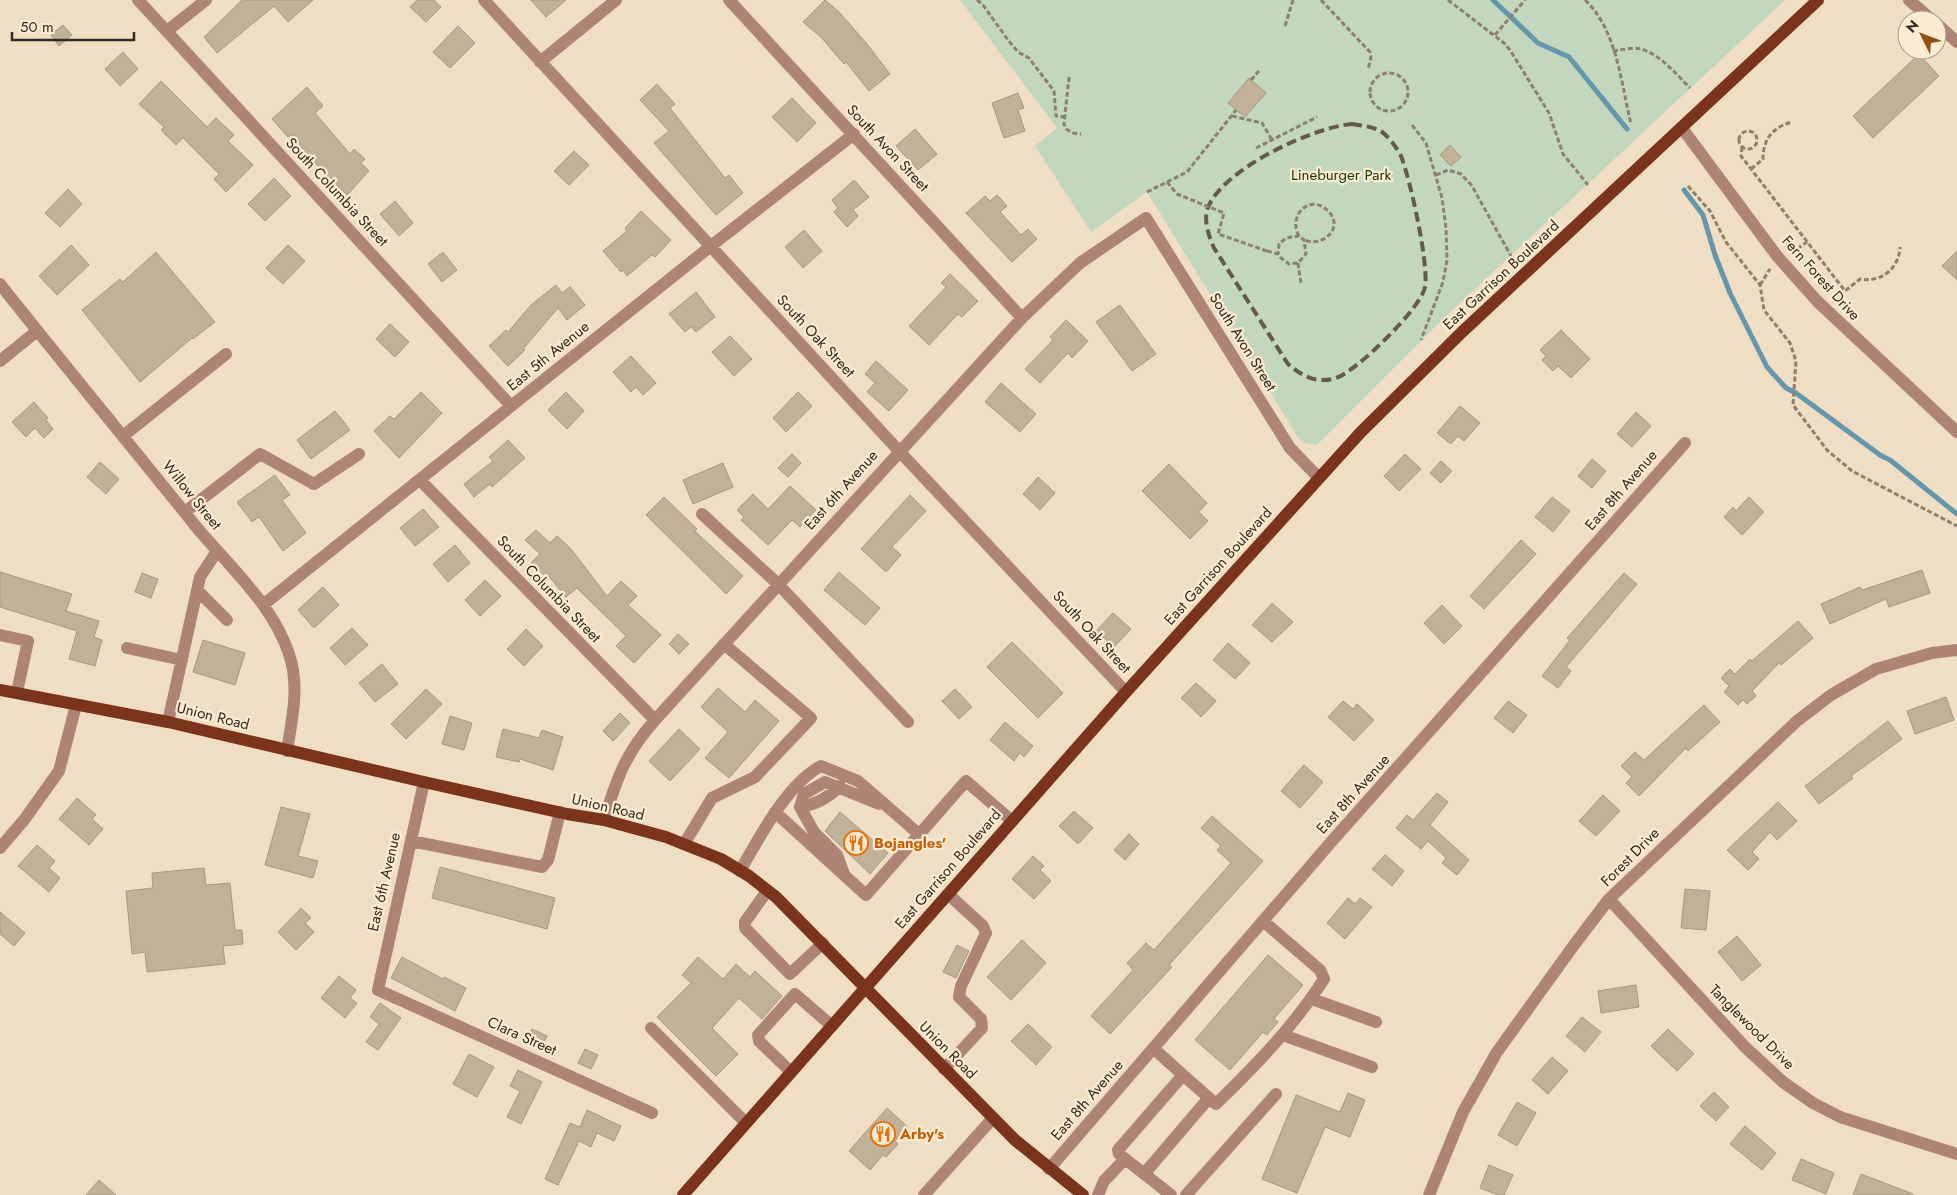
<svg xmlns="http://www.w3.org/2000/svg" width="1957" height="1195" font-family="Jost,sans-serif">
<rect width="100%" height="100%" fill="#f0dec4"/>
<path fill="#c2d7bd" d="M960 0H1785L1444 318 1317 445 1304 443 1299 439 1147 192 1091 232 1035 146 1057 128Z"/>
<g fill="none" stroke-linecap="round" stroke-linejoin="round">
<path stroke="#6497ab" stroke-width="5" d="M1493 0 1538 43 1569 57 1627 129
M1684 190 1703 215 1715 255 1730 293 1767 367 1786 388 1796 393 1880 455 1890 460 1957 514"/>
</g>
<path fill="#c2b199" stroke="#a99880" d="M242 0H313L288 22 274 6 217 53 204 37Z
M417 0H434L441 7 426 22 410 7Z
M531 0H566L546 17Z
M825 0 839 12 867 44 890 74 869 91 846 62 844 64 821 37 803 22Z
M63 25 72 35 59 46 51 35Z
M458 26 475 43 450 68 433 52Z
M123 52 138 69 120 86 105 69Z
M1919 54 1939 76 1873 138 1853 116Z
M1249 78 1266 93 1245 117 1228 103Z
M161 81 207 127 216 118 234 135 228 141 253 165 226 192 214 179 219 174 183 138 176 145 161 130 164 127 139 104Z
M657 84 675 104 670 108 725 178 729 175 743 193 716 215 654 143 669 131 640 100Z
M307 87 323 106 315 113 350 154 354 149 365 159 361 163 369 171 347 195 323 172 291 135 288 137 272 119Z
M1018 93 1024 108 1018 110 1025 131 1004 138 992 103Z
M792 98 816 123 797 142 772 117Z
M915 129 937 154 918 170 896 146Z
M1450 145 1461 157 1451 166 1440 155Z
M574 151 589 165 569 185 554 171Z
M274 178 291 196 265 221 248 204Z
M854 180 869 197 853 210 858 216 847 227 834 212 838 208 832 200Z
M68 189 82 204 60 227 45 213Z
M997 195 1007 206 1000 212 1021 235 1028 229 1037 239 1012 262 966 213 985 196 990 201Z
M395 201 413 223 399 236 380 214Z
M641 211 671 240 655 257 652 255 627 276 623 270 621 272 603 251 627 231 625 228Z
M804 230 822 251 803 268 785 247Z
M71 245 89 265 57 295 39 276Z
M288 245 305 261 283 284 266 268Z
M1957 251V280L1942 266Z
M156 252 215 322 193 339 192 338 140 382 82 310 120 279 123 282Z
M443 252 457 270 442 282 428 264Z
M950 274 978 301 962 317 958 314 929 345 909 326 946 287 941 283Z
M556 285 562 293 570 287 585 305 567 320 558 308 523 349 525 350 508 366 489 346 506 330 508 332 531 305Z
M696 292 715 317 696 332 691 327 685 332 669 314Z
M1120 305 1156 354 1132 371 1096 322Z
M1066 320 1088 341 1072 358 1068 353 1040 383 1025 369 1053 340 1050 337Z
M390 324 409 342 395 357 376 339Z
M1561 330 1590 359 1571 378 1558 366 1553 371 1542 360 1546 356 1540 350Z
M730 336 752 359 734 376 712 352Z
M631 356 656 383 643 395 636 387 631 392 613 372Z
M876 361 908 390 889 411 867 392 875 383 865 374Z
M1001 383 1036 414 1020 432 985 402Z
M421 392 442 413 399 458 374 431 390 416 394 419Z
M566 392 584 411 567 429 548 410Z
M798 392 812 406 786 432 773 418Z
M34 402 48 418 46 420 53 429 44 438 35 428 26 437 12 422Z
M1460 406 1480 423 1464 441 1458 436 1451 444 1437 433Z
M335 411 350 430 311 459 297 440Z
M1636 412 1651 426 1632 447 1617 434Z
M508 440 525 458 492 487 490 484 474 497 464 484 493 461 489 457Z
M792 454 801 463 788 477 778 468Z
M1405 454 1421 469 1399 491 1384 476Z
M1592 459 1606 471 1592 488 1578 476Z
M1441 461 1452 471 1441 483 1430 473Z
M100 462 119 479 106 494 87 477Z
M723 463 733 487 693 504 683 480Z
M1169 464 1207 503 1199 512 1208 521 1190 539 1142 491Z
M275 475 290 495 282 500 306 533 283 551 259 517 252 522 237 502Z
M1038 477 1055 493 1040 510 1023 494Z
M790 486 816 510 800 527 792 520 768 545 741 520 744 517 737 510 753 494 768 509Z
M910 495 926 511 892 547 901 555 886 572 861 549Z
M664 497 697 529 695 531 743 576 726 594 646 515Z
M1552 497 1570 511 1553 532 1535 517Z
M1749 497 1764 512 1742 535 1724 517 1733 507 1736 511Z
M423 509 439 527 415 546 400 528Z
M536 530 550 543 557 536 571 549 607 596 621 581 637 596 628 605 661 635 634 663 616 646 626 636 577 588 566 597 547 574 545 576 531 563 540 554 525 540Z
M1521 540 1536 554 1484 609 1470 596Z
M455 545 470 563 448 582 433 564Z
M1922 570 1930 593 1889 607 1886 599 1830 624 1821 604 1860 587 1862 590Z
M0 572 72 594 66 611 99 621 94 637 102 640 95 666 69 659 77 631 0 607Z
M839 572 880 608 865 625 824 590Z
M142 573 158 579 151 598 135 592Z
M1624 573 1637 584 1566 667 1571 671 1558 688 1542 676 1570 640 1567 638Z
M485 580 501 596 480 616 465 600Z
M323 587 339 605 314 628 298 610Z
M1272 603 1293 622 1272 642 1252 625Z
M1442 605 1462 626 1444 644 1424 623Z
M1113 613 1131 629 1114 647 1096 631Z
M1798 621 1813 638 1781 665 1779 663 1752 691 1756 696 1747 704 1743 700 1738 705 1724 692 1729 686 1721 678 1730 669 1735 674 1750 659 1752 661Z
M352 628 368 645 345 665 330 648Z
M526 629 543 646 524 666 507 649Z
M678 634 689 644 679 654 669 644Z
M203 640 245 653 235 685 193 672Z
M1012 642 1063 693 1038 718 987 667Z
M1228 643 1250 663 1235 679 1213 660Z
M382 664 398 684 375 702 359 683Z
M1196 683 1216 701 1201 717 1181 698Z
M718 688 745 712 755 700 779 721 729 778 705 758 728 732 701 707Z
M426 689 442 704 406 739 391 724Z
M955 689 972 707 959 719 942 701Z
M1946 697 1954 720 1915 734 1907 711Z
M1343 701 1353 709 1357 704 1374 720 1354 741 1328 717Z
M1508 701 1527 715 1513 733 1494 718Z
M1704 705 1720 722 1688 751 1686 748 1639 796 1626 783 1632 777 1621 766 1635 752 1644 760Z
M620 713 630 723 613 741 603 731Z
M450 716 472 723 464 750 442 744Z
M1888 721 1902 739 1851 776 1853 778 1819 804 1805 786Z
M1005 722 1033 746 1024 757 1020 753 1014 761 990 740Z
M503 729 539 738 542 730 563 737 553 770 520 759 519 762 496 757Z
M679 729 700 749 670 781 649 761Z
M1304 765 1323 782 1300 808 1281 791Z
M1437 793 1448 802 1430 825 1469 860 1457 875 1442 863 1446 858 1428 841 1421 849 1396 828 1407 815 1413 820Z
M1603 795 1620 811 1596 836 1579 821Z
M77 798 96 815 92 819 103 829 89 845 59 819Z
M1778 802 1797 821 1777 840 1770 832 1752 852 1759 859 1748 870 1727 850Z
M281 807 310 814 298 856 318 861 313 878 265 865Z
M1074 811 1093 828 1078 844 1059 826Z
M840 812 888 853 870 874 825 831Z
M1212 816 1263 861 1169 965 1172 967 1110 1034 1091 1016 1133 970 1127 963 1146 943 1154 950 1231 863 1217 850 1221 846 1201 828Z
M1129 834 1139 844 1125 860 1114 850Z
M37 845 55 861 49 868 60 878 49 892 18 866Z
M1385 855 1404 871 1392 886 1372 869Z
M1033 856 1044 866 1040 870 1051 881 1034 899 1012 879Z
M440 867 555 898 547 929 432 898Z
M204 868 206 885 230 883 235 930H242L243 944 223 946 225 964 147 972 145 952 132 954 126 891 153 888 152 873Z
M1685 889 1710 891 1706 930 1681 928Z
M1348 898 1355 904 1360 898 1372 907 1345 939 1327 923Z
M301 908 311 918 305 923 314 932 296 950 278 932Z
M0 912 25 933 14 946 0 934Z
M1737 936 1761 965 1742 981 1718 952Z
M1022 940 1046 963 1011 1000 987 977Z
M957 945 969 951 956 978 943 972Z
M1268 955 1303 985 1274 1019 1278 1022 1267 1035 1263 1032 1230 1070 1195 1040Z
M402 957 443 979 444 977 466 988 455 1011 391 978Z
M698 957 723 979 736 964 750 977 755 971 782 996 762 1019 739 998 712 1028 738 1054 716 1076 657 1017 691 983 682 975Z
M339 976 356 990 350 998 357 1003 345 1018 321 998Z
M1636 985 1639 1007 1601 1013 1598 991Z
M380 1003 401 1018 378 1050 366 1042 379 1024 370 1017Z
M1582 1017 1601 1032 1585 1052 1566 1036Z
M1028 1024 1052 1047 1036 1065 1011 1041Z
M532 1029 547 1036 541 1047 527 1040Z
M1668 1029 1694 1054 1677 1071 1651 1046Z
M585 1049 598 1055 591 1069 578 1063Z
M469 1054 494 1067 477 1097 453 1084Z
M1552 1057 1568 1071 1548 1094 1532 1080Z
M518 1070 542 1082 521 1124 507 1117 520 1091 510 1086Z
M1714 1092 1729 1107 1716 1121 1700 1106Z
M1348 1093 1365 1100 1350 1137 1325 1127 1297 1193 1262 1179 1296 1095 1340 1112Z
M1517 1102 1536 1113 1517 1146 1498 1135Z
M887 1108 908 1127 895 1141 898 1144 886 1157 883 1155 870 1170 849 1151Z
M587 1110 621 1126 614 1141 597 1133 591 1147 579 1141 558 1185 545 1179 570 1123 580 1127Z
M1745 1126 1776 1153 1762 1170 1730 1144Z
M1801 1159 1834 1173 1826 1194 1792 1180Z
M1489 1165 1513 1175 1504 1195H1498L1480 1188Z
M1861 1174 1913 1194V1195H1853Z
M99 1180 116 1195H86Z"/>
<g fill="none" stroke-linecap="round" stroke-linejoin="round">
<path stroke="#8c816f" stroke-width="3" stroke-dasharray="5 2.5" stroke-linecap="butt" d="M977 0 983 5 1008 40 1018 52 1029 58 1054 91 1056 116 1065 117
M1321 0 1370 52 1371 58 1368 69
M1448 0 1504 43 1510 50 1549 113 1563 154 1588 185
M1585 0C1617 30 1621 83 1631 124
M1285 26 1293 0
M1495 35 1525 0
M1613 51C1622 50 1632 47 1641 49 1660 54 1676 74 1690 88
M1370 92a19 19 0 1 1 38 0a19 19 0 1 1-38 0Z
M1069 77 1064 124 1066 129 1073 133 1081 134
M1251 80 1259 71
M1232 116 1262 123 1272 140
M1412 125 1426 143 1442 198 1446 228 1447 260 1443 282 1421 340
M1739 140a9 9 0 1 1 18 0a9 9 0 1 1-18 0Z
M1742 147 1741 156 1845 291 1860 279C1882 283 1899 268 1900 247
M1256 148 1317 117
M1751 169 1763 159C1763 139 1773 127 1792 122
M1436 175 1448 170 1461 174 1472 186 1511 256
M1688 186 1710 211 1726 242 1760 285 1764 310 1790 343 1796 361 1793 405 1827 450 1852 471 1957 526
M1147 192 1187 172 1236 110
M1299 236C1287 215 1311 193 1328 211 1345 227 1323 248 1304 240
M1267 251 1278 254 1281 258 1289 264 1298 263 1306 254 1304 240 1299 236 1286 238 1279 244 1278 254
M1791 253 1807 242
M1298 263 1301 284
M1760 285 1770 269"/>
<path stroke="#ad8476" stroke-width="12" d="M138 0 511 406
M484 0 899 451 1126 692
M729 0 1022 318
M1909 0 1932 20
M1937 24 1957 42
M167 31 206 0
M540 62 616 0
M1682 128 1777 256 1818 302 1957 432
M0 284C65 366 132 447 198 529 231 568 273 605 289 654 300 686 292 718 287 751
M0 361 37 331
M123 436 226 354
M420 480 655 720
M185 512 260 454 314 484 359 454
M702 514 778 584 908 722
M197 590 227 620
M263 605 711 246 854 134
M0 635 28 641 17 692
M127 648 182 660
M168 722 200 577 217 551
M424 782 378 990 652 1113
M800 807C815 805 829 797 840 786
M775 812 866 895 966 781 1012 821
M604 820C617 778 625 754 655 720L1022 318 1080 263 1146 218 1290 448 1319 478
M411 841 542 867 548 860 560 812
M684 844 712 798 755 777 811 718 724 644
M0 848 24 820 59 771 76 705
M740 871C759 838 787 784 821 766L858 781 920 835
M843 871 837 855 814 832 800 807 804 794 825 782 879 804
M767 891 745 922V928L790 974 823 943
M1609 899 1745 1047 1783 1082 1813 1103 1840 1117 1957 1154
M1312 999 1376 1022
M651 1028 746 1123
M1283 1035 1372 1067
M1153 1048 1183 1075 1118 1150 1119 1154 1171 1195
M944 1069 982 1028 981 1019 959 997 961 986 986 933 983 926 948 894
M791 1072 759 1041 758 1035 795 994 832 1026
M1183 1075 1216 1104C1256 1065 1294 1026 1324 979L1320 970 1263 921
M1049 1169 1332 841 1685 443
M1144 1174 1208 1099
M924 1195 993 1118
M1098 1195 1104 1181 1125 1159
M1186 1195 1276 1094
M1429 1195 1463 1112 1497 1052 1574 945 1609 899 1797 721 1831 695 1876 669 1932 653 1957 650"/>
<path stroke="#7a341c" stroke-width="12" d="M0 690 168 722 424 782 567 814 604 820 666 837 721 859 749 876 776 897 1015 1140 1083 1195
M683 1195 1126 692 1360 433 1461 333 1818 0"/>
<path stroke="#645b4c" stroke-width="4" stroke-dasharray="10 5" stroke-linecap="butt" d="M1352 124C1362 126 1373 126 1382 132 1389 137 1397 148 1401 156 1410 179 1429 263 1425 287 1422 307 1356 372 1336 378 1316 384 1302 376 1288 364L1214 248C1209 236 1204 223 1207 210 1220 170 1313 127 1352 124Z"/>
<path stroke="#8c816f" stroke-width="3" stroke-dasharray="5 2.5" stroke-linecap="butt" d="M1167 182 1177 194 1224 213 1218 234 1267 251"/>
</g>
<defs>
<symbol id="restaurant-ring" viewBox="-11 -11 22 22"><circle r="9.5" fill="#fdebd1" stroke="#e8710a" stroke-width="1.5"/><path d="M-5-6h1v4h1v-4h1v4h1v-4h1v5L-1.5 .5V6h-2V.5L-5-1ZM5-6V6H3V1.5H1.5Q1.5-4 5-6Z" fill="#e8710a"/></symbol>
</defs>
<g fill-rule="evenodd">
<use href="#restaurant-ring" x="842" y="829" width="28" height="28"/>
<use href="#restaurant-ring" x="869" y="1120" width="28" height="28"/>
</g>
<g text-anchor="middle" dominant-baseline="central" stroke-width="4.5" stroke-linejoin="round" paint-order="stroke">
<g font-size="15" fill="#312b21" stroke="#fdebd1">
<text transform="translate(888 148) rotate(47)">South Avon Street</text>
<text transform="translate(337 192) rotate(47)">South Columbia Street</text>
<text transform="translate(1501 275) rotate(-43)">East Garrison Boulevard</text>
<text transform="translate(1821 278) rotate(48)">Fern Forest Drive</text>
<text transform="translate(816 336) rotate(47)">South Oak Street</text>
<text transform="translate(1243 342) rotate(58)">South Avon Street</text>
<text transform="translate(548 356) rotate(-39)">East 5th Avenue</text>
<text transform="translate(841 490) rotate(-48)">East 6th Avenue</text>
<text transform="translate(1621 490) rotate(-49)">East 8th Avenue</text>
<text transform="translate(192 495) rotate(51)">Willow Street</text>
<text transform="translate(1218 566) rotate(-48)">East Garrison Boulevard</text>
<text transform="translate(549 589) rotate(46)">South Columbia Street</text>
<text transform="translate(1092 632) rotate(47)">South Oak Street</text>
<text transform="translate(213 716) rotate(14)">Union Road</text>
<text transform="translate(1353 794) rotate(-48)">East 8th Avenue</text>
<text transform="translate(608 807) rotate(13)">Union Road</text>
<text transform="translate(1630 857) rotate(-45)">Forest Drive</text>
<text transform="translate(948 869) rotate(-49)">East Garrison Boulevard</text>
<text transform="translate(384 882) rotate(-77)">East 6th Avenue</text>
<text transform="translate(1752 1027) rotate(45)">Tanglewood Drive</text>
<text transform="translate(522 1036) rotate(24)">Clara Street</text>
<text transform="translate(948 1050) rotate(45)">Union Road</text>
<text transform="translate(1087 1100) rotate(-49)">East 8th Avenue</text>
</g>
<g font-size="15" fill="#103903" stroke="#fdebd1">
<text x="1341" y="175">Lineburger Park</text>
</g>
<g font-size="15" font-weight="bold" fill="#c56008" stroke="#fdebd1" text-anchor="start">
<text x="874" y="843">Bojangles'</text>
<text x="900" y="1134">Arby's</text>
</g>
</g>
<g transform="translate(1922 35) rotate(312)"><circle r="24" fill="#fdebd1" stroke="#ab9e8b"/>
<path d="M0-4L9 19L0 12L-9 19Z" fill="#905019"/>
<text y="-8" font-size="14" font-weight="bold" text-anchor="middle" fill="#312b21">N</text>
</g>
<path d="M12 32v8h122v-8" fill="none" stroke="#312b21" stroke-width="2.5"/>
<text x="20" y="32" font-size="15" fill="#312b21" stroke="#fdebd1" stroke-width="4" paint-order="stroke">50 m</text>
</svg>
